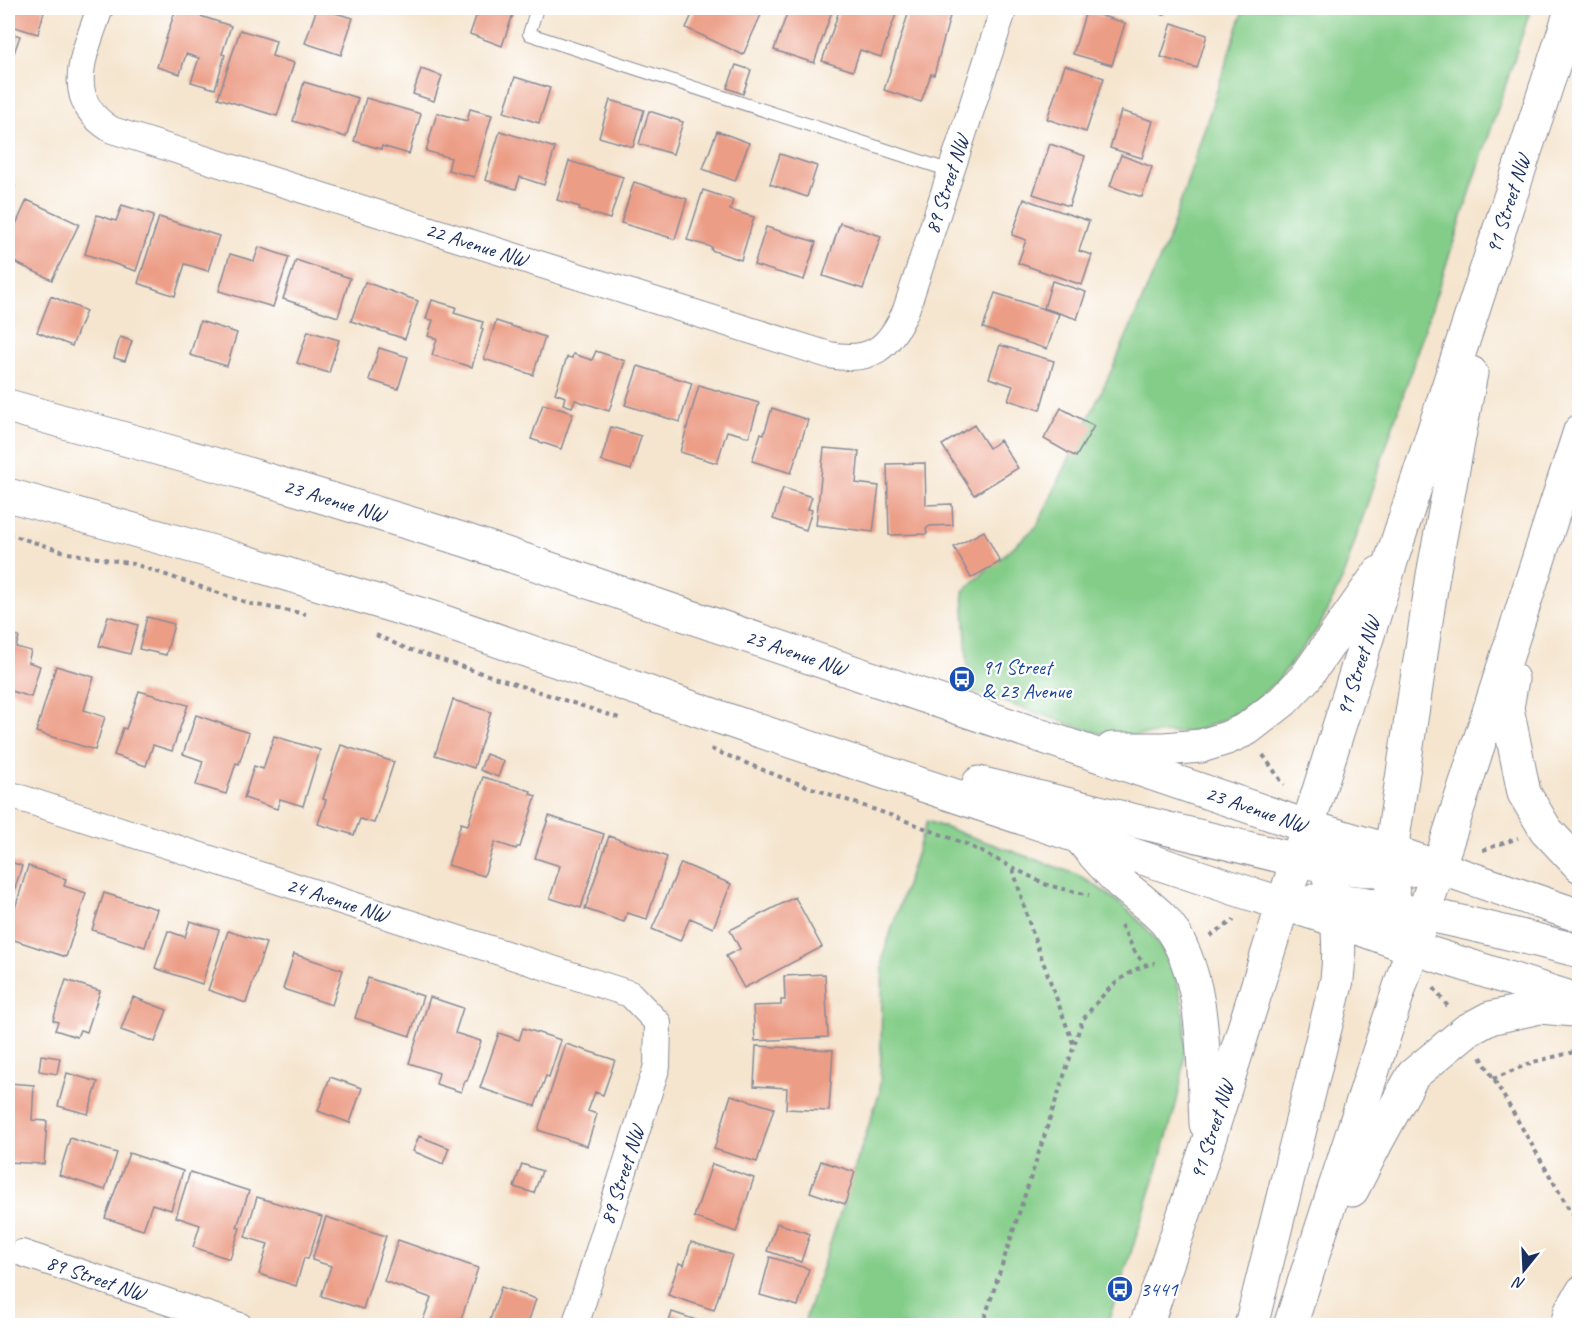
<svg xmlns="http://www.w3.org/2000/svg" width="1587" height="1333" font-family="Caveat,sans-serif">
<rect width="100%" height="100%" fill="#fff"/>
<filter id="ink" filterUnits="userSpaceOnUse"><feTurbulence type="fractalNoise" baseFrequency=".0167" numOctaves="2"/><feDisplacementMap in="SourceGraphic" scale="12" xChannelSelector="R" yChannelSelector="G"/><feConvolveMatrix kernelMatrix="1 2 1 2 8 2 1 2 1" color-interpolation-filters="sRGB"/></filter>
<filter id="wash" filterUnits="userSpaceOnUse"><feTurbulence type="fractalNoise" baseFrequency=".008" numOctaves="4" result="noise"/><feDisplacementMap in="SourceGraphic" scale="24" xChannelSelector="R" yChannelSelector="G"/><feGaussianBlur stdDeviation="1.35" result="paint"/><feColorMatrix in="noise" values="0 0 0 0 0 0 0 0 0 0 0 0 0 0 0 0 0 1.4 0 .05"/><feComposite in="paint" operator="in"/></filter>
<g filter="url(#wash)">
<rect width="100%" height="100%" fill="#f5e5cf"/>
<path fill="#84cd89" stroke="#507e74" stroke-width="1.5" d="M1244 8H1531L1342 580 1319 627 1278 680 1255 700 1238 713 1197 731 1118 737 1087 730 969 690 963 591 1037 526 1114 365 1168 240Z
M927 821 1076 874C1159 921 1197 977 1182 1076 1178 1104 1168 1132 1160 1160 1144 1215 1125 1270 1107 1325L803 1326 880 1091 883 956Z"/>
<g id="blocks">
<path fill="#ec9d86" d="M8 8H45L38 34 8 25Z
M176 8 231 26 222 54 225 55 215 89 191 82 199 58 186 54 180 74 157 67Z
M317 8 353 18 341 55 305 43Z
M479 8H503L514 11 502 46 470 34Z
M695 8H764L743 55 686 28Z
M789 8H833L814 63 774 50Z
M840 8H898L881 57 860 50 853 71 822 61Z
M910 8H923L950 16 934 75 931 74 921 102 884 90Z
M1144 8H1167L1164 15Z
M1086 11 1125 23 1112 65 1073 54Z
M1172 23 1207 35 1197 68 1161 57Z
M240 30 276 41 272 56 294 63 277 116 218 98Z
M8 32 20 36 8 70Z
M736 65 751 70 743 94 727 88Z
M1065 65 1104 78 1086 132 1047 119Z
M421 69 442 76 434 101 413 94Z
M515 77 550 88 539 123 504 112Z
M304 82 358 98 346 137 293 121Z
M366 98 421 114 409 154 382 146 381 149 354 141Z
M610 100 644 110 633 147 599 137Z
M470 109 492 115 474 177 448 170 451 158 426 151 437 113 467 121Z
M649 111 683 122 673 154 639 144Z
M1121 111 1153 121 1142 158 1110 148Z
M500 131 555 148 544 185 520 177 516 189 485 180Z
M717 131 749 143 735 181 703 169Z
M1050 144 1085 156 1069 206 1033 194Z
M780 154 817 166 807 197 770 184Z
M1121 155 1152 167 1142 197 1110 186Z
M569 161 623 177 610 219 579 210 580 207 557 200Z
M8 173 15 187 8 191Z
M634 182 687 199 675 239 621 223Z
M703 190 733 200 730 210 754 217 741 260 711 250 712 247 687 240Z
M1024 199 1089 221 1079 251 1092 255 1082 285 1018 263 1026 240 1012 235Z
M27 200 79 224 52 280 8 259V242Z
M122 205 154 215 136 271 85 254 97 215 116 221Z
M159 217 219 236 208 271 185 264 175 296 138 283Z
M840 223 881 236 863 289 823 276Z
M766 227 816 242 804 280 754 265Z
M259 247 289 257 273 307 219 291 230 254 254 261Z
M296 260 350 278 338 317 283 299Z
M1052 281 1086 292 1077 319 1044 308Z
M365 282 418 301 405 339 351 321Z
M995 293 1059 314 1047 349 983 328Z
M51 296 86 311 72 346 37 332Z
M432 300 456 307 454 313 483 322 481 328 483 329 472 367 432 355 437 339 428 336 433 320 426 319Z
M200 321 237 333 227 366 190 355Z
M496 321 545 337 533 375 484 359Z
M308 331 339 340 329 373 297 363Z
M120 337 132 341 125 361 114 358Z
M1000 345 1054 361 1040 410 1008 400 1013 386 989 378Z
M379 348 408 357 398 389 369 380Z
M596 351 625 361 609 411 575 400 572 407 563 404 565 397 555 393 567 357 572 358 573 354 592 360Z
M638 366 692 383 680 422 625 405Z
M699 385 759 403 749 437 727 431 717 463 680 452Z
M543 404 573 413 561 449 531 439Z
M772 408 808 420 791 473 752 461 761 433 764 434Z
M1061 408 1094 426 1076 457 1044 439Z
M974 425 989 448 1000 440 1018 468 974 495 942 445Z
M611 427 641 436 631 470 601 461Z
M824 448 859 451 856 483 879 486 873 532 816 525Z
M925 463 926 505 952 504 953 525 930 526 926 529 927 534 889 535 887 464Z
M783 488 812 497 808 509 812 510 806 530 773 519Z
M984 531 1000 562 971 578 954 547Z
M108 616 138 625 130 654 99 646Z
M147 617 174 624 166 655 139 649Z
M8 634 19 637 16 647 31 651 28 662 40 666 31 697 8 690Z
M56 666 94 677 84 710 105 717 95 750 36 732Z
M139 691 188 705 172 751 153 745 146 766 114 755 123 728 126 729Z
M453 700 491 712 474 768 435 755Z
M196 715 249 733 239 764 236 763 226 794 196 785 203 761 183 754Z
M274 736 320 750 303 806 280 799 277 809 244 798 254 766 263 769Z
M341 745 394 762 374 823 360 819 354 835 318 824 326 800 323 799Z
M486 754 504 761 498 777 480 770Z
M483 777 531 791 530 794 536 796 520 847H517L516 849 495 842 484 876 448 865 461 823 468 825Z
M549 816 604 834 581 908 550 898 560 866 535 858Z
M609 836 667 857 647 919 627 913 624 922 585 909Z
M8 861 22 866 8 910Z
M681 863 731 884 713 928 690 918 680 941 652 929Z
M28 866 66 879 64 886 86 893 66 957 8 938V931Z
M104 893 157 909 145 947 92 930Z
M795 897 822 947 744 988 726 956 740 949 730 930Z
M190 921 219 930 202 984 155 968 168 931 185 937Z
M228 931 266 943 246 1003 208 990Z
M294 954 343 970 332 1005 283 989Z
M825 974 828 1037 755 1041 753 1006 781 1005V1000H785L784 976Z
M368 978 423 996 410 1036 355 1018Z
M66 980 100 991 87 1032 80 1030 77 1037 55 1030 58 1022 53 1020Z
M133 997 167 1010 155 1042 121 1030Z
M430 997 463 1008 455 1033 481 1041 467 1081H465L461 1092 436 1084 439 1073 409 1063Z
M523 1028 561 1040 549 1077 546 1076 535 1106 480 1088 499 1033 519 1040Z
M566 1044 615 1060 603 1095 595 1092 588 1111 597 1114 587 1146 538 1130Z
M756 1046 833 1050 829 1111 786 1109 787 1088 754 1086Z
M41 1055 60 1058 57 1074 39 1071Z
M67 1073 98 1082 88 1114 58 1106Z
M330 1077 362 1088 350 1123 318 1111Z
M8 1083 34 1085 32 1120 47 1121 44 1164 8 1162Z
M731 1095 774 1108 757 1162 714 1149Z
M419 1136 449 1148 443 1164 413 1151Z
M70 1138 117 1153 105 1190 59 1175Z
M129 1153 183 1171 171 1210 152 1204 143 1230 105 1218Z
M821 1161 855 1172 845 1204 810 1192Z
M522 1164 542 1171 534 1193 514 1187Z
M712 1164 754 1178 736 1232 694 1217Z
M190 1172 249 1191 237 1227 240 1228 230 1259 193 1247 200 1225 176 1217Z
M257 1197 322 1217 308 1259 304 1258 296 1286 259 1274 268 1244 245 1237Z
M326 1217 386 1236 363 1309 321 1296 331 1266 312 1260Z
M777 1223 810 1234 801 1262 767 1251Z
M398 1240 478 1268 459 1326H431L422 1323 431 1298 384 1281Z
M691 1242 732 1255 714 1310 668 1295 679 1263 684 1265Z
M770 1257 809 1269 798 1306 760 1295Z
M501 1287 536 1299 528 1323 535 1326H488Z
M672 1312 711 1325V1326H668Z"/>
</g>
</g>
<g filter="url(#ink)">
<use href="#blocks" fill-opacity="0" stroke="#888a96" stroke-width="1.5"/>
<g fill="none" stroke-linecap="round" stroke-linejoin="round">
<defs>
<path id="service" d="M537 8 529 34 951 171"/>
<g id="minor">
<path id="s1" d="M100 8C85 53 60 99 112 130L829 355C872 363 889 348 906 310L1004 8"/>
<path id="s2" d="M8 794 630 994 658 1023 657 1066 575 1326"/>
<path id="s3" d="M22 1253 240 1326"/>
<path d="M1563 1326 1567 1311 1580 1289"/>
</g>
<g id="secondary">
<path id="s4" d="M8 406 238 471 465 540 1309 827 1391 851 1580 916"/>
<path d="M8 495 213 552 433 618 742 725 1245 892 1336 920 1413 948 1580 1001"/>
<path d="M1512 679 1507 708 1524 793 1546 830 1580 866"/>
<path d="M1112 749H1164L1201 746 1227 738 1247 729 1283 701 1306 677 1379 573"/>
<path d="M979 783 1297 860C1334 868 1372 872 1410 870"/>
<path d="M1080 838C1094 854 1108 871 1123 885 1137 897 1153 908 1165 921 1207 972 1203 1061 1206 1124"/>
<path d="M1314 901C1351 898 1387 908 1423 914 1476 924 1527 938 1580 951"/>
<path d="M1413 948C1397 912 1388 892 1391 851L1433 575 1471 373"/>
<path d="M1352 1190 1377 1141 1413 1075 1466 1031 1490 1018 1540 1007 1574 1010"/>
<path id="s5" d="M1146 1326 1207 1146 1394 552 1572 8"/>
<path d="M1251 1326 1337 980C1342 939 1336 885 1318 848"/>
<path d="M1290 1326 1580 431"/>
</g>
</defs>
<use href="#service" stroke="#888a96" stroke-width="14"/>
<use href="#minor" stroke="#888a96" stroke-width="28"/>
<use href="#secondary" stroke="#888a96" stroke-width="35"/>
<path stroke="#888a96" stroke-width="4" stroke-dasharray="4.5 4.5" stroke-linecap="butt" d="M8 534 68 553 134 564 251 604 306 614
M376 635 405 648 622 719
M711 749 783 778 893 816 966 844 1047 885 1089 895
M1263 755 1284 785
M1483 850 1518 838
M1013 869 1031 929 1074 1046
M1121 925 1136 954 1146 965
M1210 936 1234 920
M1434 988 1449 1008
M1481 1057 1580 1228
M1493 1079 1533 1062 1574 1052 1580 1053
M982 1326 1082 1021C1100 997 1123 969 1155 963"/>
<use href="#service" stroke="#fff" stroke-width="12"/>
<use href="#minor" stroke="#fff" stroke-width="26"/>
<use href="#secondary" stroke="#fff" stroke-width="33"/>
</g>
</g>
<defs>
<symbol id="bus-disc" viewBox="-11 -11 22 22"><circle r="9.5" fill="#1a4fb4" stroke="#fff"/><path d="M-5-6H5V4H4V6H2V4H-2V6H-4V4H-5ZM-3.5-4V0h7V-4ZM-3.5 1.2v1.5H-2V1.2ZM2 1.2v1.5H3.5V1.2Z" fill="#fff"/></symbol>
</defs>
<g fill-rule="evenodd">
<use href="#bus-disc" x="947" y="664" width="30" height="30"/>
<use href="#bus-disc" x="1105" y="1274" width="30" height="30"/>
</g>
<g text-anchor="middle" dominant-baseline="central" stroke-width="4.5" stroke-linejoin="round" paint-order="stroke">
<g font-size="21" fill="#1b2f5e" stroke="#fff">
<text stroke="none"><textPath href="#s1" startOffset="1120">89 Street NW</textPath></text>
<text stroke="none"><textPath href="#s5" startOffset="1179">91 Street NW</textPath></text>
<text stroke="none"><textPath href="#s1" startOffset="519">22 Avenue NW</textPath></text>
<text stroke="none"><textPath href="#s4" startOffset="340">23 Avenue NW</textPath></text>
<text stroke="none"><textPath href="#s4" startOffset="826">23 Avenue NW</textPath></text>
<text stroke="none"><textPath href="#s5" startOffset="693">91 Street NW</textPath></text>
<text stroke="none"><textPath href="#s4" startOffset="1312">23 Avenue NW</textPath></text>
<text stroke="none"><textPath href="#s2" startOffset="346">24 Avenue NW</textPath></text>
<text stroke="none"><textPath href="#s5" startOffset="207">91 Street NW</textPath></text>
<text transform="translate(622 1175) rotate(-72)">89 Street NW</text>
<text stroke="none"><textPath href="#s3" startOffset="78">89 Street NW</textPath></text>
</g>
<g font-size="21" fill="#164399" stroke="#fff" text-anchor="start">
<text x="982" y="667">91 Street<tspan x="982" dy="24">&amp; 23 Avenue</tspan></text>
<text x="1140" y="1289">3441</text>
</g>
</g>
<rect width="1587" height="1333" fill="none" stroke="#fff" stroke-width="30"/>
<g transform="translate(1524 1270) rotate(198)" stroke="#ffffff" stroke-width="4.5" paint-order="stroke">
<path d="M0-4.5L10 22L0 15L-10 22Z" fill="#1b2f5e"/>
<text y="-9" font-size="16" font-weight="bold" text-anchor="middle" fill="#1b2f5e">N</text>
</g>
</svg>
